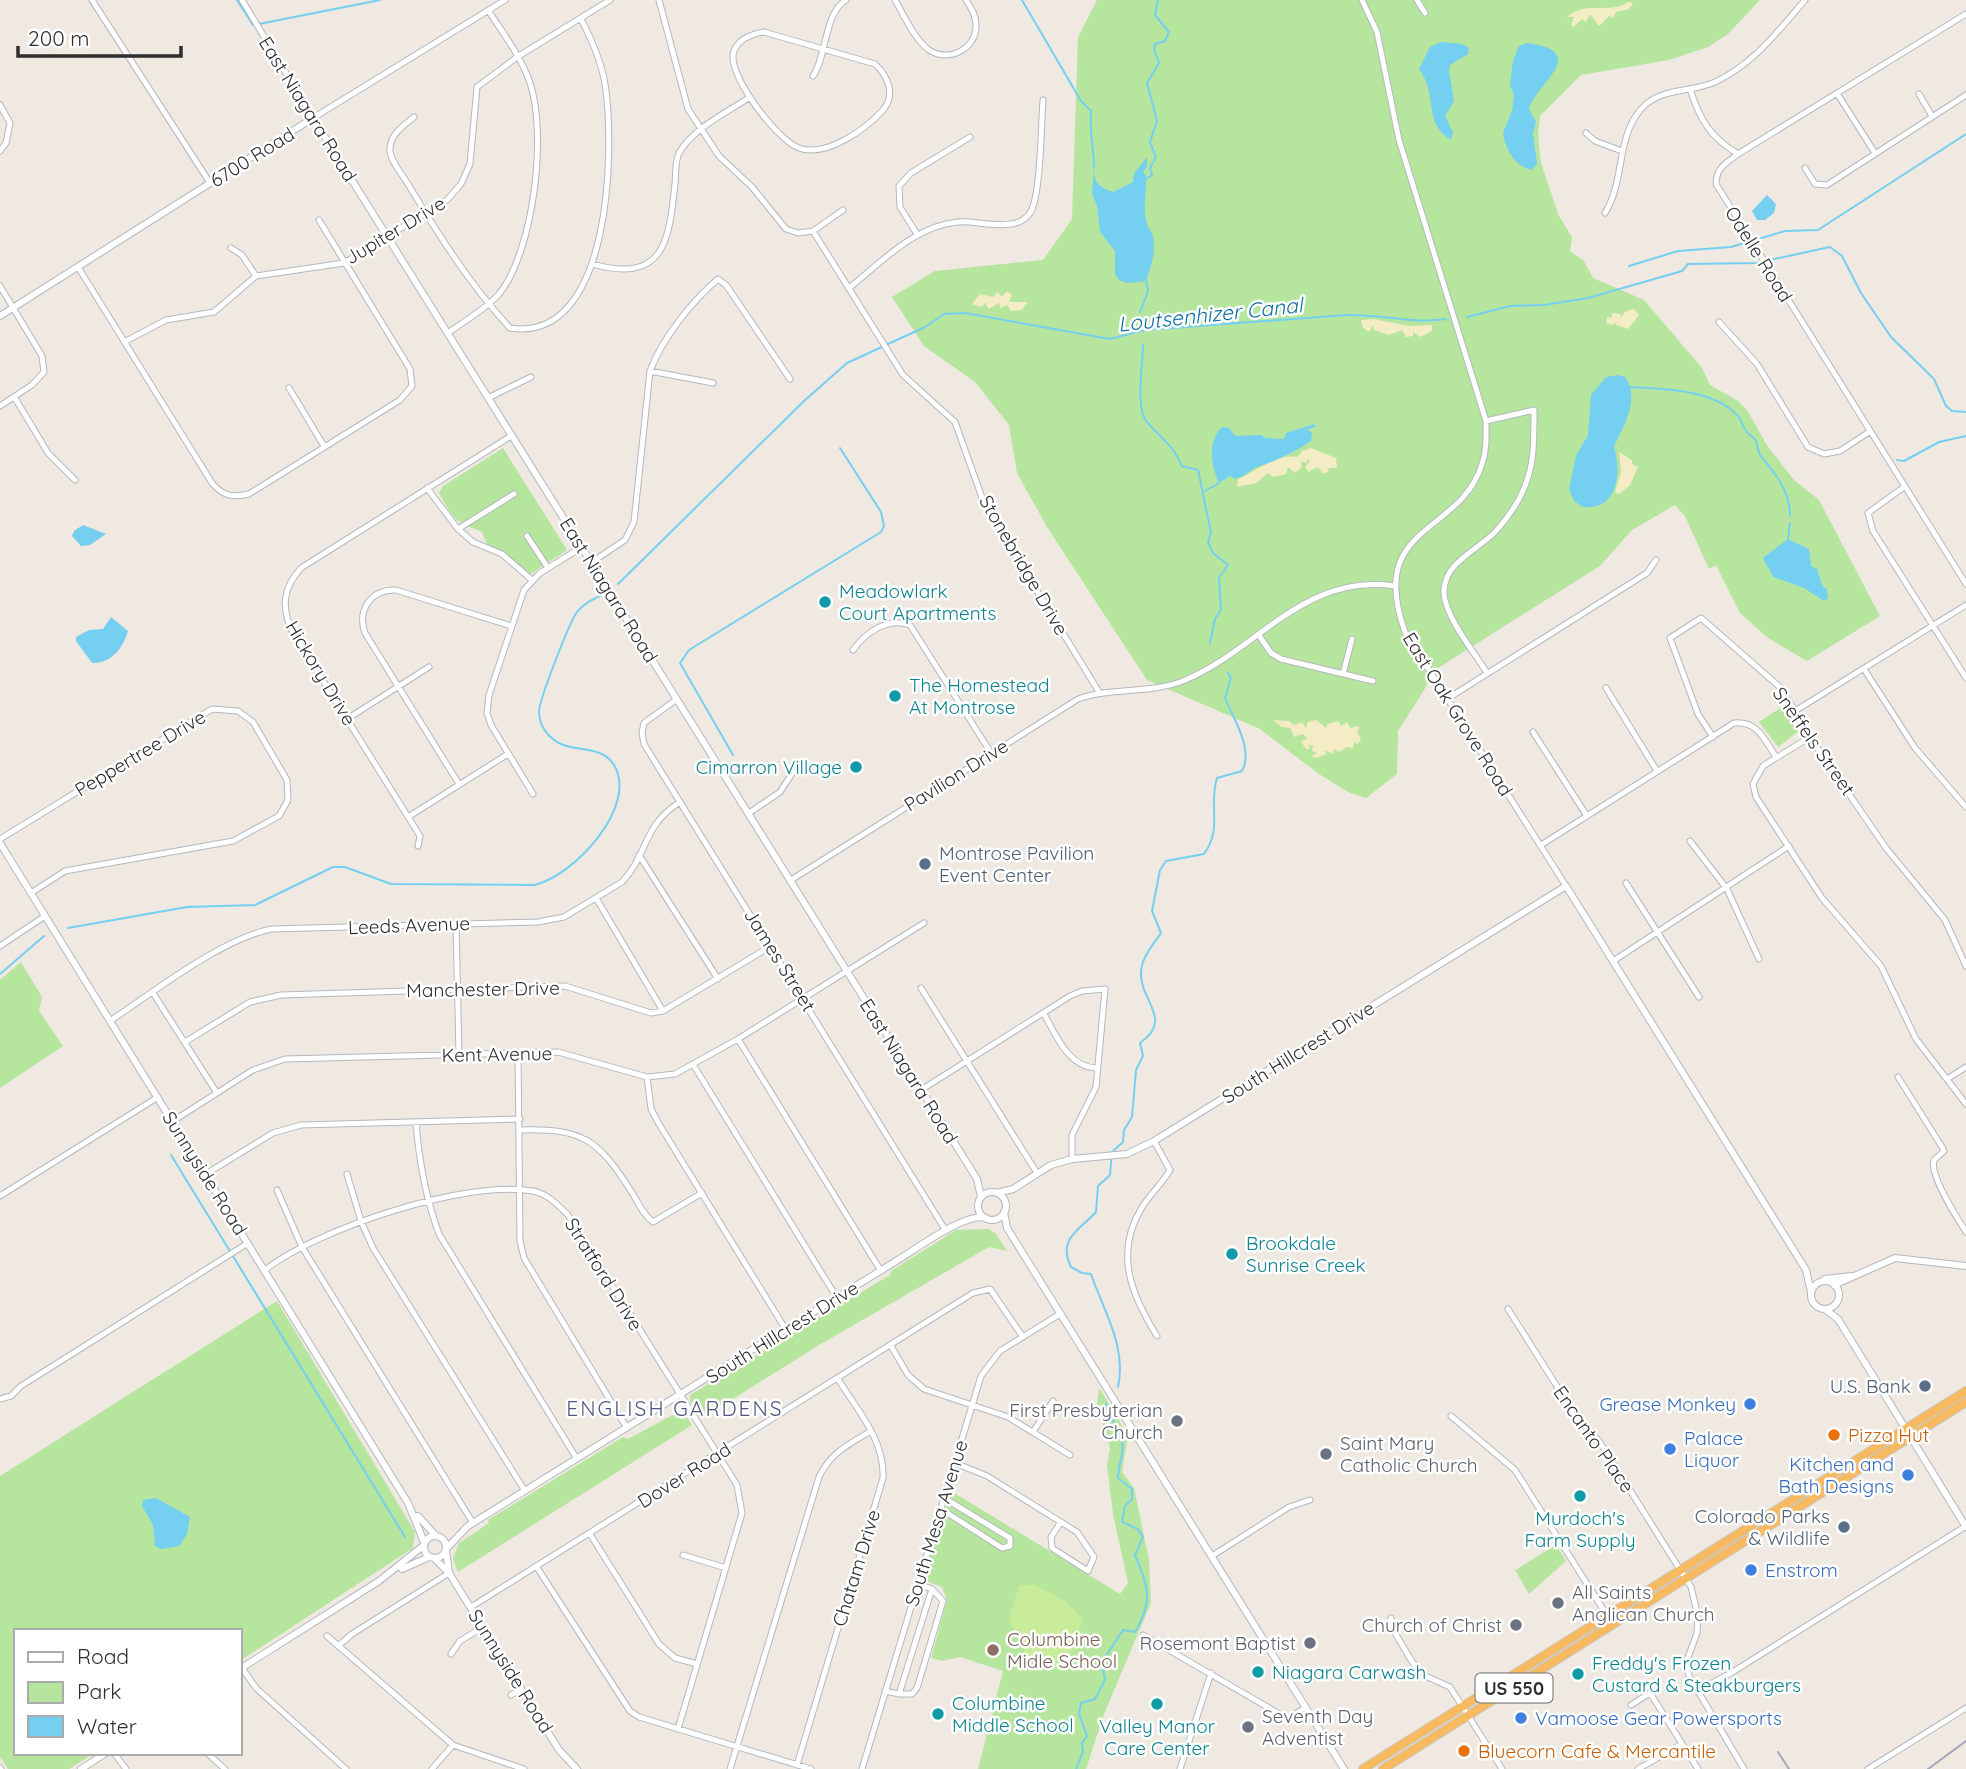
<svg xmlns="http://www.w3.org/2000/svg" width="1966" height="1769" font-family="Quicksand,sans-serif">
<rect width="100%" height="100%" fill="#efe9e1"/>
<path fill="#b6e59e" d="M1097 0H1760L1728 34 1708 47 1669 60 1581 75 1540 116 1538 135 1541 163 1559 216 1572 237 1570 251 1584 261 1593 278 1644 300 1702 368 1710 385 1738 401 1747 410 1768 447 1794 480 1819 500 1880 616 1807 661 1768 638 1740 613 1716 565 1709 569 1685 516 1675 505 1632 530 1600 566 1438 668 1398 731 1397 774 1366 798 1350 793 1319 774 1260 729 1147 680 1047 527 1017 473 1009 425 975 382 924 346 892 297 935 271 1043 260 1072 219 1078 37Z
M503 448 567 550 529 575 487 545 482 532C453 520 455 521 439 493L443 486Z
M1783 706 1799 731 1778 747 1759 722Z
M21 962 42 997 39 1011 63 1046 0 1088V980Z
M989 1229 996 1234 1007 1251 989 1247 819 1345 701 1419 690 1401V1395L890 1275 891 1271 956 1230Z
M277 1301 415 1532 413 1548 240 1661V1631H16V1753H94L69 1769H8L0 1757V1476Z
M1099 1388 1128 1435 1122 1472 1134 1488 1149 1560 1151 1603 1104 1714 1086 1769H978L1003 1671 960 1657 942 1661 931 1658 947 1600 942 1587 923 1580 951 1491 1120 1594 1128 1583 1113 1514 1107 1465 1110 1448 1097 1405Z
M682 1410 692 1425 458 1572 453 1559 459 1543 489 1523 488 1520 623 1437 628 1439Z
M1556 1545 1566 1561 1529 1594 1515 1570Z"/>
<path fill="#f3ecc5" d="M1628 2 1633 3 1629 9 1616 12 1613 18 1609 16 1599 26 1590 14 1586 22 1582 19 1574 27 1571 25 1574 17H1567C1584 0 1609 15 1628 2Z
M1007 291 1012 295 1009 302H1028L1022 310 1011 311 1007 305 1000 309 999 303 989 309 985 303 982 307 972 304 980 294 993 297 998 292 1002 297Z
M1634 309 1639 315 1628 329 1616 325 1615 322 1613 325 1606 323 1607 317 1612 318V313L1621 314 1620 318 1626 311Z
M1373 319 1410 326 1432 325V331L1420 337 1413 332V336L1406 337 1402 330 1389 335 1374 330 1373 325 1369 332 1363 328 1361 320Z
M1311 448 1336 458 1337 468H1329L1328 472 1323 474 1318 467 1308 472 1305 467 1310 461 1308 459 1306 463 1301 461 1302 467 1295 473 1288 467 1286 474 1273 477 1268 473 1256 483 1237 487 1238 479C1257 472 1275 453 1297 457L1302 451Z
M1619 452 1632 460V464L1638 467 1630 485 1619 494 1615 492 1621 472Z
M1273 720 1289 721 1294 725 1302 722 1306 728 1308 722 1316 720 1326 728 1328 724 1338 721 1341 726 1347 722 1351 729 1355 726 1360 727 1357 732 1361 739 1358 744 1354 742 1353 748 1347 747 1339 752 1334 749 1333 754 1323 750 1327 754 1317 758 1311 756 1317 753 1312 751 1313 746 1308 744 1310 748 1307 750 1301 742 1307 738 1303 734 1294 737 1290 728 1282 727Z"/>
<path fill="#c9ec9a" d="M1034 1584 1064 1601 1083 1618 1073 1649 1059 1670 1027 1657 1009 1619 1019 1586Z"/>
<path fill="#75cff0" d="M1441 42 1462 44 1469 48 1468 54 1450 65 1449 70 1454 101 1445 116 1453 132 1451 140C1422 122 1439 96 1419 69L1430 47Z
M1527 43C1592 52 1536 83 1529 109L1536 122 1533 134 1537 164 1532 170C1514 166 1506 150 1503 133L1512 111 1514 96 1510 84 1513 61 1519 46Z
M1147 157V167L1143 172 1146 175C1147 191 1143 205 1146 220 1147 226 1151 231 1153 236 1156 253 1151 266 1146 281L1127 283 1119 280 1115 274V251L1100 232 1097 206 1092 194 1094 168C1094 183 1099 187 1113 192L1133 182 1134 174Z
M1767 195 1776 204 1774 213 1765 220H1757L1752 211Z
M1618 375 1625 377C1641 399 1623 426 1614 447 1622 472 1618 511 1583 507L1574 501 1569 489 1576 456 1588 435 1591 395 1606 377Z
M1314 424 1316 426 1307 430 1312 432 1311 441C1294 452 1279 460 1260 466 1250 469 1245 477 1235 479L1230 476 1219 483C1211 466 1207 442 1222 427L1229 428 1235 436 1261 435 1265 438 1284 439 1286 433Z
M83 525 106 534 90 545 81 546 72 536 74 531Z
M1788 539 1809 549 1811 566 1817 569 1823 587 1827 589 1828 598 1824 601 1804 588 1773 577 1763 558Z
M111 617 128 631C123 648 111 664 92 663L76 641V637L89 630 103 629Z
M156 1498 190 1517 187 1534 179 1546 161 1549 155 1546 153 1525 142 1506 143 1500Z"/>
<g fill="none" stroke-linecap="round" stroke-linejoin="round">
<path stroke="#75cff0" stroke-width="2" d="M237 0 253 25
M1022 0 1081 101 1091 111C1089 131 1094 149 1094 168
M259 24 380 0
M1146 179 1152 175 1150 168 1156 157 1150 142 1157 121 1147 83 1159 63 1154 49 1155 44 1165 41 1169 32 1155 15 1158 0
M1629 266 1678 251 1731 247 1785 231 1818 230 1966 134
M1140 312 1148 291 1146 280
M1467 317 1510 306 1544 305 1588 298 1682 271 1688 264 1756 263 1830 247 1842 256 1861 293 1891 337 1934 379 1946 406 1952 411 1966 412
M1143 345C1143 364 1135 409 1147 422 1161 438 1174 446 1182 466L1198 470 1211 533 1208 542 1213 553 1228 565 1219 578 1221 610 1215 619 1210 643
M1630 387C1663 389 1712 389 1737 415 1742 419 1741 424 1745 429 1747 434 1753 436 1756 441 1758 446 1757 451 1761 456 1776 475 1790 491 1790 516
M1897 460 1904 461 1939 442 1966 436
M1205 491 1219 483
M1788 539 1790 523
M618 584 804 401 847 363 925 327 944 314 965 313 1110 339 1145 330 1347 315C1381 314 1412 324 1446 319
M733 755 680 663 689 650 881 532 884 526 881 512 840 448
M68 928 187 907 255 905 333 867H345L391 884 534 885C573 877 639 806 614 765 601 743 570 754 553 739 544 732 539 722 539 711 540 698 569 623 577 612 584 603 594 599 604 594
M0 974 44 936
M171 1155 405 1537
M1118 1387C1127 1347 1104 1312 1091 1274L1082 1273 1071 1267C1057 1238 1080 1230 1096 1212L1098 1186 1110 1175 1112 1152 1123 1142 1124 1130 1132 1117 1136 1070 1143 1056 1140 1043C1174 1019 1140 1001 1141 973 1141 958 1153 945 1161 933L1152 911 1160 870 1166 861 1204 854C1223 828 1208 807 1217 778L1242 771C1254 749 1233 718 1225 698L1231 678 1228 673
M1076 1769 1083 1752 1082 1743 1087 1736 1079 1714 1081 1703 1095 1699 1105 1680 1102 1662 1123 1630 1135 1632C1154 1600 1148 1587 1135 1555L1143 1537 1138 1529 1122 1522 1125 1506 1132 1499V1489L1118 1478C1118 1462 1127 1450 1120 1434 1116 1422 1108 1416 1106 1404"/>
<defs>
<path id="minor" d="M92 0 210 183
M242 0 313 118 505 0
M659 0 688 109 719 156 752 187 786 229 798 233 813 231 843 210
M895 0C904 15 914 39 929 50 948 63 977 49 976 25 976 15 971 8 966 0
M1362 0 1377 32 1399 140 1486 421C1486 435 1487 450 1482 464 1460 536 1366 523 1405 632L1566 886
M1417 0 1425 13
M1966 14 1738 154C1726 163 1716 168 1716 184L1966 584
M764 32 875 64C888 76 896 95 883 110 866 129 826 158 799 148 778 141 725 73 734 51 739 38 752 34 764 32Z
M813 76C827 56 824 13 846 0
M1690 89C1700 120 1710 137 1738 154
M1919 94 1932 116
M1838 95 1875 153
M0 105 10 123 6 143 0 151
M414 117C403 126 389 135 390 151 391 162 402 174 408 184 438 234 470 285 510 328 612 344 615 148 605 84 601 60 592 40 581 19
M1586 133 1595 141 1622 151
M1805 168 1815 184 1827 185 1966 95
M1605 213C1626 180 1615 133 1645 105 1664 88 1693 92 1715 82 1754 64 1778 31 1805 0
M813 231 903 375 955 422 985 506 1099 692
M917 234 900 207 899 186 911 173 970 137
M231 248 242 255 256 276
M592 264C664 284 669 242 675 184 676 174 675 161 679 153 693 128 728 112 750 97
M78 267 212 483C223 496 232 498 249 494L400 400 412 386 410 369 319 220
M0 286 42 356 44 372 32 385 0 406
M849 288C882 262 914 226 958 222 979 220 1016 234 1030 213 1041 197 1041 123 1043 100
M1719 322 1757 364 1808 447 1824 454 1840 451 1869 432
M448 333C464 321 486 309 499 294 534 251 548 131 529 80 520 55 502 32 488 10
M126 341 166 320 214 312 256 276 344 263 447 200 461 184 470 164 477 87 517 57 610 0
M650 371 713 383
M289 388 324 446
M15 398 48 453 75 480
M488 398 531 377
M1486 421 1534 410C1534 442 1535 470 1519 499 1512 511 1503 524 1493 534 1475 551 1443 564 1444 593 1445 617 1475 653 1487 673
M1904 487 1868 513 1873 531 1966 678
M427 488 458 529 473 542 502 554 532 580
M458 529 514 494
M527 536 548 568
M592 562 625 540 634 522 650 371C662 339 691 302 718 279L726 285 790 379
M1258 634 1271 653 1281 659 1373 681
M853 650C866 632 888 617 910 625L991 753
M1864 669 1915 748 1966 807
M1343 674 1352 639
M1606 688 1657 771
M677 699 644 723 642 733 644 744 946 1231
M1447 699 1647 573 1656 560
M1795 711 1966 605
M347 719 429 667
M1533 732 1587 816
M1713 737 1698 714 1670 638 1701 618 1781 688 1810 737 1886 848 1945 920 1966 966
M1810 737 1763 766 1753 784 1756 797 1822 898 1881 966 1916 1039 1966 1104
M459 784 365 633C357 610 371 589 396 590L511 626
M533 794 491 725 487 713 489 695 524 590 540 573 582 547
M749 813 780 792 793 772
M408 817 508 754
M0 839 212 709 238 711 253 722 287 780 288 800 279 816 233 841 65 871 31 893
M1690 841 1727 889 1759 959
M1541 845 1734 723C1758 721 1764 739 1776 757
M418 846 420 836 292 631C281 607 283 588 301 568L511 436
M639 855 718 979
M791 880 1078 699C1112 687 1149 694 1183 681 1257 651 1303 573 1394 586
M1626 883 1699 997
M596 898 663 1011
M456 923 459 1055
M0 946 45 916
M1613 961 1789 846
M921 988 1037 1173
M153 993 217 1093
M1044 1014C1056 1035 1068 1067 1096 1068
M110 1021C155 991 220 940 271 929L538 922 564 917 622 882C649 853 642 826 680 802
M738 1039 881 1271
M185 1042 250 1002 281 995 565 986 651 1013 663 1011 771 946
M518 1053 520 1241 524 1258 627 1428
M694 1066 837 1298
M647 1077 651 1109 659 1124 786 1330
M1898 1077 1942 1147 1944 1151 1934 1160C1929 1175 1957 1218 1966 1232
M1947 1079 1966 1067
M921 1090 1070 996 1082 991 1105 989 1096 1087 1072 1135V1159
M173 1121 253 1070 285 1059 558 1052 647 1077 675 1074 738 1039 924 923
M416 1122C419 1162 425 1196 439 1234L577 1459
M520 1130C582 1128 598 1139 631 1191 638 1202 643 1215 653 1222L702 1193
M1154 1141 1170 1170C1162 1184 1149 1195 1141 1209 1114 1254 1132 1296 1157 1336
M206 1174 273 1133 301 1125 520 1119
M347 1174 361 1221 373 1248 525 1491
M277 1190 302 1247 473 1523
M0 1196 158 1097
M265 1270C317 1229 467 1179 533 1191 548 1194 558 1205 568 1215L737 1485 742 1513 678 1729
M1508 1309 1577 1418 1599 1441 1691 1587 1698 1616 1697 1633 1686 1663 1689 1676 1744 1769
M891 1346 908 1375 924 1389 1008 1417 1070 1455
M0 1399 11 1396 21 1386 248 1243
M1451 1416 1515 1470 1608 1617
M1033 1432 1053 1401
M955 1463 987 1476 1077 1532 1094 1557 1088 1571 1052 1548 1051 1537 1061 1522
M941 1509 1002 1548 1010 1546V1538L944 1498
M590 1534 659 1644 675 1658 697 1664
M683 1555 726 1568
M1212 1556 1289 1507 1310 1500
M536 1566 630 1711 639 1717 811 1769
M471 1607 973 1293 990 1289 1023 1337
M1391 1618V1626L1411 1660 1421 1674 1450 1687 1502 1769
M1143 1635 1288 1719 1306 1707
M327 1636 453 1745 524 1769
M338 1646 352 1634 449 1573
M451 1654 460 1641 483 1627
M242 1668 256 1688 346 1769
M1695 1687 1710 1684 1731 1673 1966 1526
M885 1691 899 1694 932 1589 918 1584
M899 1694H912L917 1688 943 1601 932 1589
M511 1695 521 1689
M1631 1705 1650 1693 1698 1769
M114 1753 126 1769
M207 1753 225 1769
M797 1765 883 1478C885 1440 857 1410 838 1379
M0 1768 1 1769
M432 1769 453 1745
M730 1769 819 1477C830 1453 849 1444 871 1431
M862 1769 981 1376 1000 1351 1060 1314
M1180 1769 1211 1673
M1638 1769 1682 1744
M1868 1769 1966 1708"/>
<path id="tertiary" d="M0 316 313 118 977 1179 981 1197
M0 843 408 1503 424 1542
M978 1206a14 14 0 1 1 28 0a14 14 0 1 1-28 0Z
M997 1193 1013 1189 1051 1165 1072 1159 1127 1154 1154 1141 1566 886 1806 1270 1811 1292
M1004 1212 1007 1228 1344 1769
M1825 1279 1852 1276
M1811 1295a14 14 0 1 1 28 0a14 14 0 1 1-28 0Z
M1834 1285 1895 1258 1966 1266
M1826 1310 1838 1319 1966 1527
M418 1516 436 1536
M424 1547a11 11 0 1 1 22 0a11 11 0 1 1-22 0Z
M446 1549 468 1526C609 1438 751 1350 893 1263 912 1252 966 1211 986 1218
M446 1551 449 1573
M434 1558 449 1573 559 1750 577 1769
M402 1569 429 1557
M240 1669 379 1581 423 1546
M81 1769 106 1753"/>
<path id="trunk" d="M1363 1769 1966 1391
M1383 1769 1966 1402"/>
</defs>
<use href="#minor" stroke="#b4b7c1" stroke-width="7"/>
<use href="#tertiary" stroke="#b4b7c1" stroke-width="8"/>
<use href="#trunk" stroke="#c9c9c9" stroke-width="10"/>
<use href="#minor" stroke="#fff" stroke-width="5"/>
<use href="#tertiary" stroke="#fff" stroke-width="6"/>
<use href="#trunk" stroke="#f8ba60" stroke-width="8"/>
<path stroke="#a3a6b8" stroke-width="2" d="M1778 1752 1789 1769
M1928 1769 1966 1741"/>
</g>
<g fill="#0f9aa8" stroke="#fff" stroke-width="2.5">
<circle cx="825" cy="602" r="7"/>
<circle cx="895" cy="696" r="7"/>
<circle cx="856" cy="767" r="7"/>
<circle cx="1232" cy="1254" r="7"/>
<circle cx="1580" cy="1496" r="7"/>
<circle cx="1258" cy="1672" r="7"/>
<circle cx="1578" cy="1674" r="7"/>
<circle cx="1157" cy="1704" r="7"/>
<circle cx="938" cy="1714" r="7"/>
</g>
<g fill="#5c6f8a" stroke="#fff" stroke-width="2.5">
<circle cx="925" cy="864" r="7"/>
<circle cx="1925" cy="1386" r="7"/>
<circle cx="1844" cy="1527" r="7"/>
</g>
<g fill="#3f7fe0" stroke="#fff" stroke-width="2.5">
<circle cx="1750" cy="1404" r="7"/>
<circle cx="1670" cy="1449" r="7"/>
<circle cx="1908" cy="1475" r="7"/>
<circle cx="1751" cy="1570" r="7"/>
<circle cx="1521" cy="1718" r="7"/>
</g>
<g fill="#6b7280" stroke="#fff" stroke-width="2.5">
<circle cx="1177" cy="1421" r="7"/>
<circle cx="1326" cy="1454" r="7"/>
<circle cx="1558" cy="1603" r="7"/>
<circle cx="1516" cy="1625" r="7"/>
<circle cx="1310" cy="1643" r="7"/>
<circle cx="1248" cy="1727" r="7"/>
</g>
<g fill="#e8710a" stroke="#fff" stroke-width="2.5">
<circle cx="1834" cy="1435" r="7"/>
<circle cx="1464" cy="1751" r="7"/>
</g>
<circle fill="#8d6e63" stroke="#fff" stroke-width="2.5" cx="993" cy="1650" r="7"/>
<g text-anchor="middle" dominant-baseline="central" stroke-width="5" stroke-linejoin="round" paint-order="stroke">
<rect fill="#fff" stroke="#6d6d6d" stroke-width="2" x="1475.5" y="1673.5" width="77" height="29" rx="5"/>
<g font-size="18" font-weight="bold" fill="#2e2e2e">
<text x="1514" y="1688">US 550</text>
</g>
<g font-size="19" fill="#2e2e2e" stroke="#fff">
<text transform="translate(308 109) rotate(58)">East Niagara Road</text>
<text transform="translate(252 157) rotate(-32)">6700 Road</text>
<text transform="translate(395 230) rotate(-31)">Jupiter Drive</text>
<text transform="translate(1759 254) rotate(58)">Odelle Road</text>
<text transform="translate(1024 565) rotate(60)">Stonebridge Drive</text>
<text transform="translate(609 590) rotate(58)">East Niagara Road</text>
<text transform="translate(321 673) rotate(59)">Hickory Drive</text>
<text transform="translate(1458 714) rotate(58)">East Oak Grove Road</text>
<text transform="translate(1814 741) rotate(55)">Sneffels Street</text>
<text transform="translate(140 753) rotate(-31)">Peppertree Drive</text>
<text transform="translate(956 775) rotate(-32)">Pavilion Drive</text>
<text transform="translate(409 925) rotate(-2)">Leeds Avenue</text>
<text transform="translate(780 960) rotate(58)">James Street</text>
<text transform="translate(483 989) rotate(-1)">Manchester Drive</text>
<text transform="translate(1298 1052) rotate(-32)">South Hillcrest Drive</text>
<text transform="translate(497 1054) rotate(-1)">Kent Avenue</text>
<text transform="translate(909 1071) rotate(58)">East Niagara Road</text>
<text transform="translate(205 1173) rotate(58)">Sunnyside Road</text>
<text transform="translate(604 1274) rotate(58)">Stratford Drive</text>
<text transform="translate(782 1332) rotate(-32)">South Hillcrest Drive</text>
<text transform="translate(1594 1439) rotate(55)">Encanto Place</text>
<text transform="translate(684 1475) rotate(-32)">Dover Road</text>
<text transform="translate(936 1523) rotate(-73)">South Mesa Avenue</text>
<text transform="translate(856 1568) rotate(-73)">Chatam Drive</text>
<text transform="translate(511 1671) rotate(58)">Sunnyside Road</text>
</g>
<g font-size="19" fill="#0d838f" stroke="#fff" text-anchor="start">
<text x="839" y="591">Meadowlark<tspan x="839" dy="22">Court Apartments</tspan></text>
<text x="909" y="685">The Homestead<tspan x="909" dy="22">At Montrose</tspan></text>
<text x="842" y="767" text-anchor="end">Cimarron Village</text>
<text x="1246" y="1243">Brookdale<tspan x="1246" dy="22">Sunrise Creek</tspan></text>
<text x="1580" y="1518" text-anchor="middle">Murdoch's<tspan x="1580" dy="22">Farm Supply</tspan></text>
<text x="1592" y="1663">Freddy's Frozen<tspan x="1592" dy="22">Custard &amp; Steakburgers</tspan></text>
<text x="1272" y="1672">Niagara Carwash</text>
<text x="952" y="1703">Columbine<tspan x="952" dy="22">Middle School</tspan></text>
<text x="1157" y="1726" text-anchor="middle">Valley Manor<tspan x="1157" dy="22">Care Center</tspan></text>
</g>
<g font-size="19" fill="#4e5e75" stroke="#fff" text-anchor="end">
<text x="939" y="853" text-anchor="start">Montrose Pavilion<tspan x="939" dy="22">Event Center</tspan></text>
<text x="1911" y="1386">U.S. Bank</text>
<text x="1830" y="1516">Colorado Parks<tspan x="1830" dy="22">&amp; Wildlife</tspan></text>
</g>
<g font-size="19" fill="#366cbe" stroke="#fff" text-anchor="start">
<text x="1736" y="1404" text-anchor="end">Grease Monkey</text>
<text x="1684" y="1438">Palace<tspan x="1684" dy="22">Liquor</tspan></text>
<text x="1894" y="1464" text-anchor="end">Kitchen and<tspan x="1894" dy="22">Bath Designs</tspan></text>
<text x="1765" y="1570">Enstrom</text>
<text x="1535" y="1718">Vamoose Gear Powersports</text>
</g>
<g font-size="19" fill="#5b616d" stroke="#fff" text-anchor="end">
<text x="1163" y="1410">First Presbyterian<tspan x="1163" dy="22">Church</tspan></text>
<text x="1340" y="1443" text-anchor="start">Saint Mary<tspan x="1340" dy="22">Catholic Church</tspan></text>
<text x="1572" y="1592" text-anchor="start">All Saints<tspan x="1572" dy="22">Anglican Church</tspan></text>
<text x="1502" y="1625">Church of Christ</text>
<text x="1296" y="1643">Rosemont Baptist</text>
<text x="1262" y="1716" text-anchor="start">Seventh Day<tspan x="1262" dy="22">Adventist</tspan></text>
</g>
<g font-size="19" fill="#c56008" stroke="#fff" text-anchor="start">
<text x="1848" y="1435">Pizza Hut</text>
<text x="1478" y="1751">Bluecorn Cafe &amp; Mercantile</text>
</g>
<g font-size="19" fill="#785e54" stroke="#fff" text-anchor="start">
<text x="1007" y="1639">Columbine<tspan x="1007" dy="22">Midle School</tspan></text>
</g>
<g font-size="21" font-style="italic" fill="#0d6fa3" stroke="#fff">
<text transform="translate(1210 314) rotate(-6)">Loutsenhizer Canal</text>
</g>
<g font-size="21" letter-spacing="2" fill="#4d5680" stroke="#fff">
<text x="675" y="1408">ENGLISH GARDENS</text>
</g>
</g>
<rect x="14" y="1629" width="228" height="126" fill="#ffffff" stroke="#ababab" stroke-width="2"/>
<rect x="28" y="1652" width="35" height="10" fill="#ffffff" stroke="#ababab" stroke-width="2"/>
<text x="77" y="1664" font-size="21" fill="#2e2e2e">Road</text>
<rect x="28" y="1682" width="35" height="21" fill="#b6e59e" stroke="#ababab" stroke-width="2"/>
<text x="77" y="1699" font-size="21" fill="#2e2e2e">Park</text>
<rect x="28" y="1716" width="35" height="21" fill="#75cff0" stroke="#ababab" stroke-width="2"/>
<text x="77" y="1734" font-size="21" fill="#2e2e2e">Water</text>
<path d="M18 46v10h163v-10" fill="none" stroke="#2e2e2e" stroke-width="3.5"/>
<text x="28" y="46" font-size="21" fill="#2e2e2e" stroke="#ffffff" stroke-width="5" paint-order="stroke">200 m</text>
</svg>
